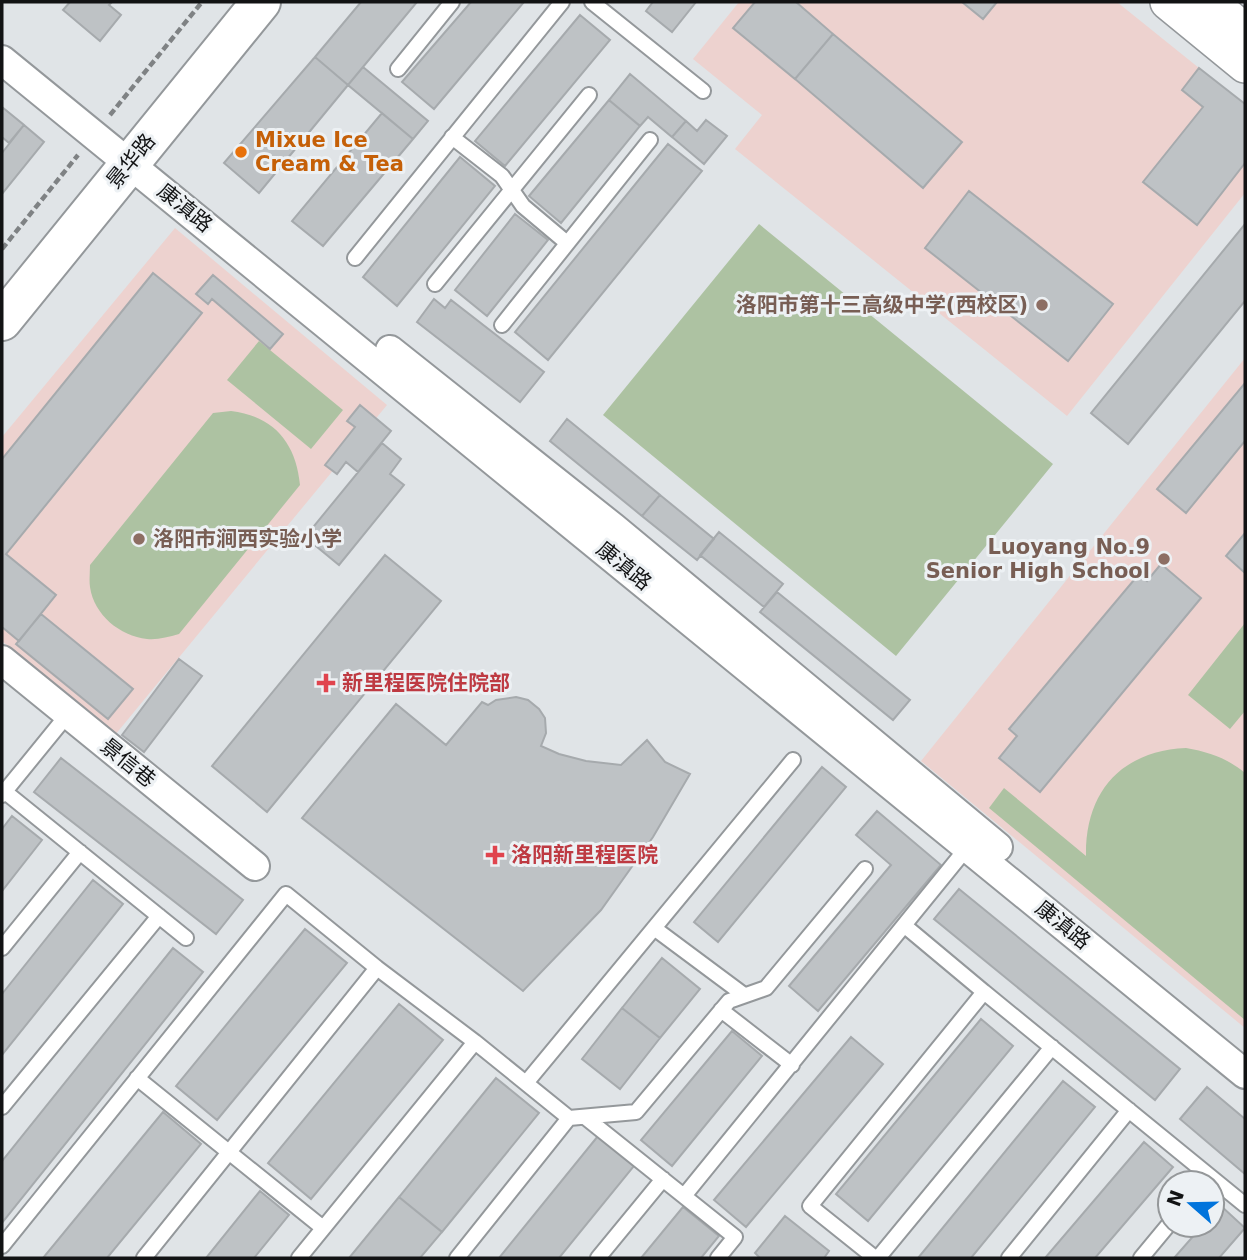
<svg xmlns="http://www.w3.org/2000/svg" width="1247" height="1260" font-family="'DejaVu Sans','Noto Sans SC',sans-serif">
<rect width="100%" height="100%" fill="#e0e4e7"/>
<path fill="#edd2cf" d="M739 2H1117L1245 105V193L1067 416 735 149 762 115 693 59Z
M175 228 387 405 115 735 2 641V437Z
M1245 358V1028L921 761Z"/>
<path fill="#adc2a2" d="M759 224 1053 464 896 656 603 415Z
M259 341 343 410 311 449 227 380Z
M231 411C274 416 296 443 300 485L179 634C168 637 158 640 147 639 120 636 94 615 90 587 89 580 90 572 90 565L213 413Z
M1245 623V711L1230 729 1188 695Z
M1186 748C1209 752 1227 758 1245 773V1020L989 808 1004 788 1086 856C1085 792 1121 751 1186 748Z"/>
<path fill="#bec2c5" stroke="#a6aaad" stroke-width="2" d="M70 2H112L109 5 121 15 100 41 63 10Z
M361 2H417L348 85 315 57Z
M471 2H524L434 109 402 82Z
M653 2H696L672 32 646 11Z
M755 2H796L833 34 795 79 733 28Z
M962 2H997L983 19Z
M580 15 610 40 505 166 475 141Z
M833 34 962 142 923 188 795 79Z
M315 57 348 85 259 193 224 163Z
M363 67 428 121 413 139 348 85Z
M1199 68 1245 104V163L1197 225 1143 182 1203 107 1182 90Z
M630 74 686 121 672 137 648 117 640 126 609 100Z
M609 100 640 126 561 223 529 196Z
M2 107 24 125 9 143 2 137Z
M382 113 413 139 323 246 292 221Z
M706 120 727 136 704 164 672 137 686 121 697 131Z
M24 125 44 142 2 194V153Z
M668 144 702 171 548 360 515 332Z
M460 157 495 186 397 306 363 277Z
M969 191 1113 304 1068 361 925 248Z
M515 214 548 240 487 316 455 290Z
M1245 224V301L1128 444 1091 413Z
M153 273 202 313 6 554 56 595 19 641 2 627V459Z
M213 275 283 334 270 349 212 299 208 304 196 294Z
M434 299 445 308 451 300 544 372 520 402 417 322Z
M1245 383V441L1186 513 1157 489Z
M360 405 391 431 358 472 346 462 337 474 325 465 355 427 347 421Z
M567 419 660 495 642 516 550 441Z
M382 443 401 459 390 474 404 485 339 565 305 537Z
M660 495 714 539 697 560 642 516Z
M719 532 783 584 764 607 700 555Z
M1245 533V573L1226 556Z
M385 555 441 601 267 812 212 766Z
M1161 564 1201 598 1040 792 999 758 1017 736 1009 729 1139 574 1147 581Z
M777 592 910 700 893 720 760 612Z
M41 614 133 689 108 719 16 644Z
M179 659 202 676 144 752 122 735Z
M516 697 528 700 539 709 545 718 546 733 541 746 559 754 586 761 621 765 647 740 665 762 690 774 653 837 601 910 523 991 302 818 396 704 446 745 482 702 488 705 496 700Z
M61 758 243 900 216 934 34 792Z
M822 767 846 787 718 942 694 922Z
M877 811 941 865 818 1011 789 986 891 865 856 835Z
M12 816 42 840 2 891V829Z
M93 880 123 904 2 1055V994Z
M959 889 1180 1069 1155 1100 934 919Z
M305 929 347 963 217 1120 176 1086Z
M173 948 203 972 2 1223V1161Z
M662 958 700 989 660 1038 622 1008Z
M399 1004 443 1040 311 1199 268 1163Z
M622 1008 660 1038 620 1089 582 1059Z
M981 1019 1013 1046 868 1221 836 1194Z
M732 1031 762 1056 672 1166 641 1140Z
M851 1037 883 1064 746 1227 714 1200Z
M496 1078 539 1113 442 1232 399 1197Z
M1063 1081 1095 1107 971 1258H918Z
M1207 1087 1245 1119V1174L1180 1119Z
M163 1112 201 1144 107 1258H43Z
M598 1136 634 1166 559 1258H499Z
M1144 1142 1173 1167 1095 1258H1045Z
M260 1191 289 1215 254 1258H206Z
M399 1197 442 1232 420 1258H349Z
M1220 1205 1245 1228 1219 1258H1174L1203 1225H1212V1214Z
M683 1207 719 1236 701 1258H641Z
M785 1216 829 1251 824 1258H760L755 1253Z"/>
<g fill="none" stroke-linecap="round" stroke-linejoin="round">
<defs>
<path id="service" d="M592 2 703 91
M398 69 452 2
M452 137 502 176 523 206 567 243
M355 258 562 2
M435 284 589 95
M502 325 650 140
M4 791 186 938
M2 795 68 714
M905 926 984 992
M654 928 744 995
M2 948 80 852
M721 1010 792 1065
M137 1078 323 1228
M526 1083 793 760
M2 1107 159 916
M585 1117 735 1237 718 1258
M569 1118 636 1112 729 1001 766 988 865 869
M684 1196 970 844
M2 1246 286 894 377 968 475 1042 299 1258
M144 1258 377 968
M457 1258 569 1118 475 1042
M598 1258 663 1179
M875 1258 810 1206 984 992 1245 1205
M878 1258 1052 1047
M1009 1258 1129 1110
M1141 1258 1170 1223"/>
<path id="minor" d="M2 60 1245 1074
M390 350 614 528 998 847
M2 660 255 866"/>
<path id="tertiary" d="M1168 2 1245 65
M1209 2 1245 31"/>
<path id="secondary" d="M2 321 261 2"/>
</defs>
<use href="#service" stroke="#94989b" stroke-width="18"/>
<use href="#minor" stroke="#94989b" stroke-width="32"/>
<use href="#tertiary" stroke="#94989b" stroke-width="38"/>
<use href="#secondary" stroke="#94989b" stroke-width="42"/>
<path stroke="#7f8284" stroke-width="4.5" stroke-dasharray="7 3.5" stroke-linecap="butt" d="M110 115 202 2
M2 249 78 155"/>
<use href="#service" stroke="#fff" stroke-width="14"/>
<use href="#minor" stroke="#fff" stroke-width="28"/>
<use href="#tertiary" stroke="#fff" stroke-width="35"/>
<use href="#secondary" stroke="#fff" stroke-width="38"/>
</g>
<circle fill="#e8710a" stroke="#edf1f4" stroke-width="2.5" cx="241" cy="152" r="7"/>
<g fill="#8d6e63" stroke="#edf1f4" stroke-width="2.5">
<circle cx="1042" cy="305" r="7"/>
<circle cx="139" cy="539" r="7"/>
<circle cx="1164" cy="559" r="7"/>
</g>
<g fill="#e0444e" stroke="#edf1f4" stroke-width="2.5">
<path d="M322.5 672.5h7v7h7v7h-7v7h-7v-7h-7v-7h7z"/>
<path d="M491.5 844.5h7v7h7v7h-7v7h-7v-7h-7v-7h7z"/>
</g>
<g text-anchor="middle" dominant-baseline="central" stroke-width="6" stroke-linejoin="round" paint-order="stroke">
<g font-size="21" font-weight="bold" fill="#c56008" stroke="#edf1f4" text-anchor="start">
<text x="255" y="140">Mixue Ice<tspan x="255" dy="24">Cream &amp; Tea</tspan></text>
</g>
<g font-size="21" fill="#121314" stroke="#edf1f4">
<text transform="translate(131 161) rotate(-51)">景华路</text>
<text transform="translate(185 208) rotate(39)">康滇路</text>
<text transform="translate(624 566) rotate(39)">康滇路</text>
<text transform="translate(128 763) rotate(39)">景信巷</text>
<text transform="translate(1063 925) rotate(39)">康滇路</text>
</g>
<g font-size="21" font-weight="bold" fill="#785e54" stroke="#edf1f4" text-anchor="end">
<text x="1028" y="305">洛阳市第十三高级中学(西校区)</text>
<text x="153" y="539" text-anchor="start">洛阳市涧西实验小学</text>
<text x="1150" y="547">Luoyang No.9<tspan x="1150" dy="24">Senior High School</tspan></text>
</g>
<g font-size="21" font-weight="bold" fill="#be3a42" stroke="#edf1f4" text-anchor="start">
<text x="342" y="683">新里程医院住院部</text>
<text x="511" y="855">洛阳新里程医院</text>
</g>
</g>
<rect width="1247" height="1260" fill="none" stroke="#121314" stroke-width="7"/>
<g transform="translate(1191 1204) rotate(290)"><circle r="33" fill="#edf1f4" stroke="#95989a" stroke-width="2"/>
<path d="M0-5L12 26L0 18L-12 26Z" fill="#0174dc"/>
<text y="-10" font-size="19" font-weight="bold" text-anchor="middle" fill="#121314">N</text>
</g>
</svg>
